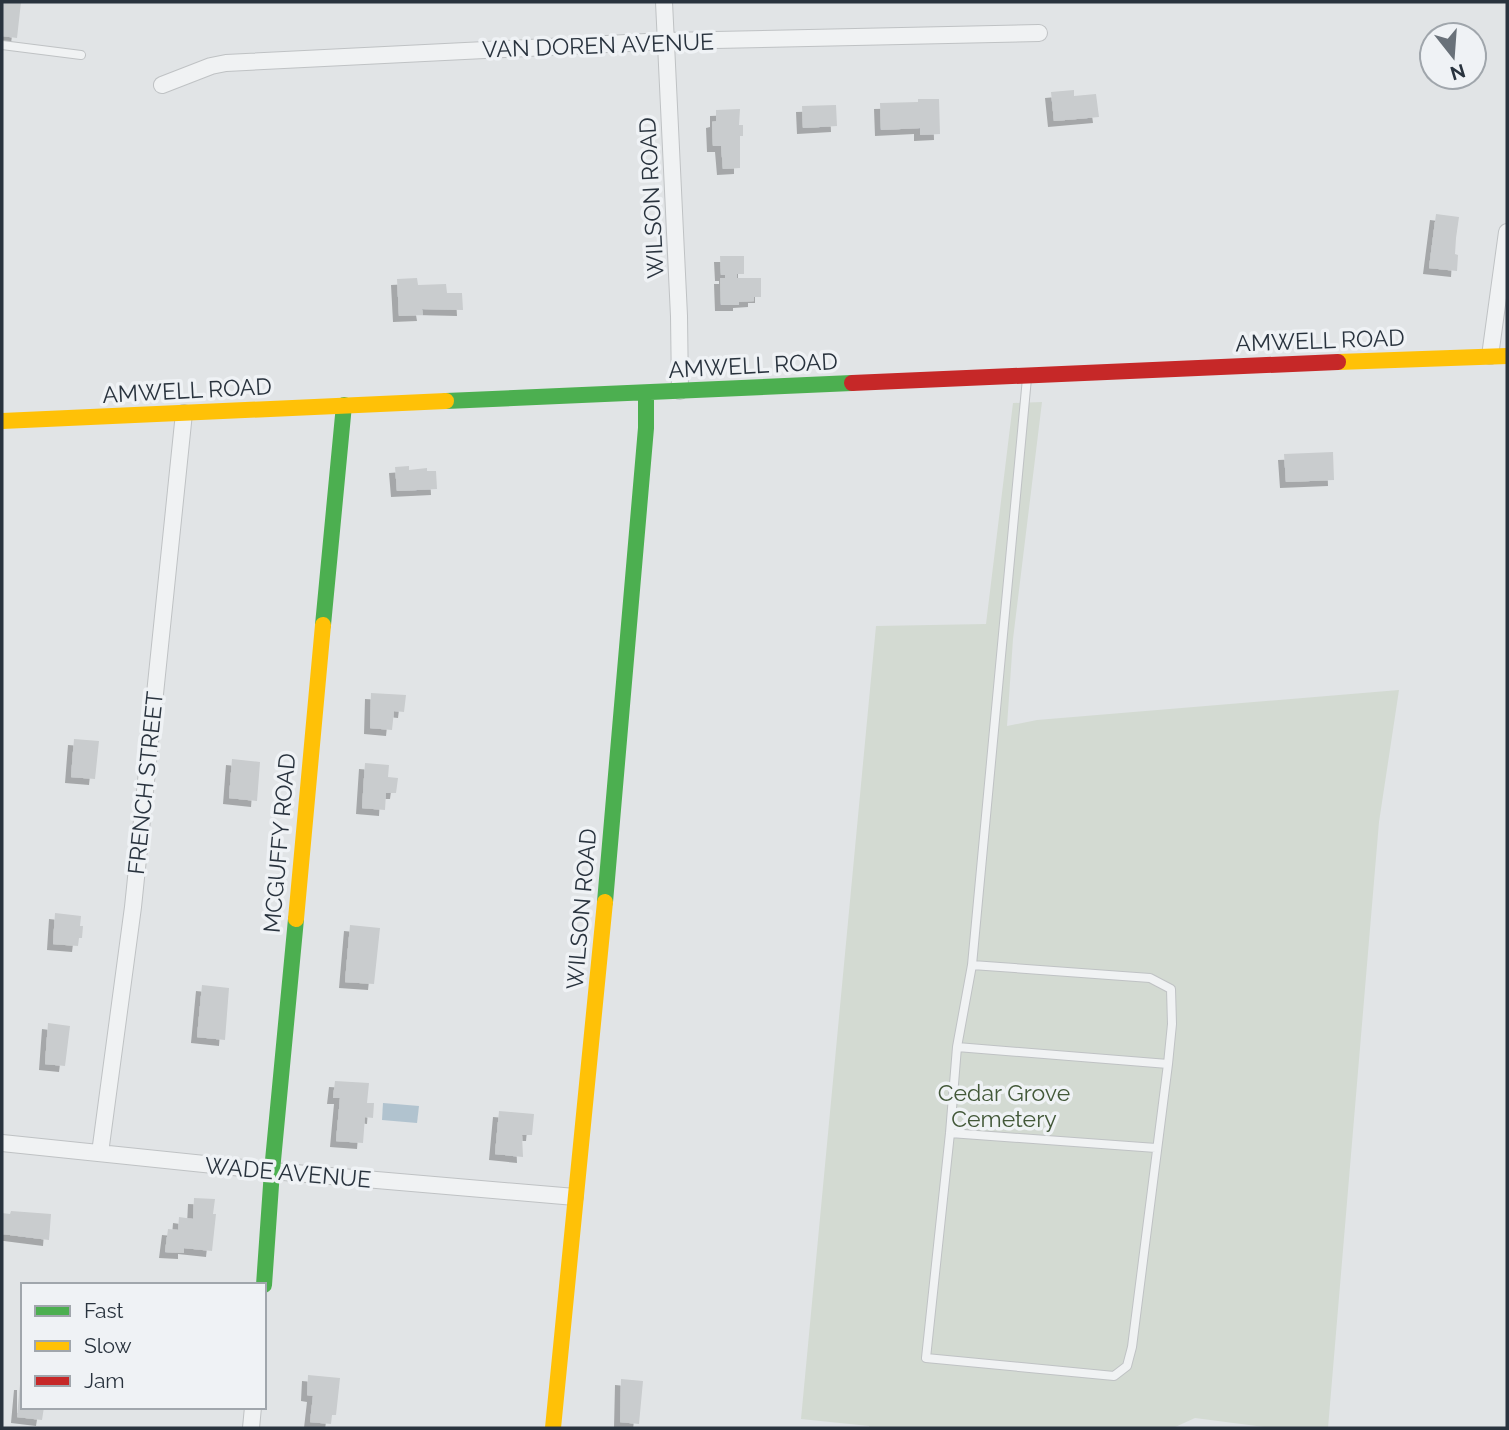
<svg xmlns="http://www.w3.org/2000/svg" width="1509" height="1430" font-family="Raleway,sans-serif">
<defs>
<filter id="shadow"><feDropShadow dx="-6" dy="6" stdDeviation="0" flood-color="#0004"/></filter>
</defs>
<rect width="100%" height="100%" fill="#e1e4e6"/>
<path fill="#d3dad2" d="M1042 402 1013 639 1007 726 1037 720 1399 690 1379 822 1328 1428H1272L1195 1418 1173 1428H869V1426L801 1419 876 626 986 624 1013 403Z"/>
<path fill="#b1c3cf" d="M383 1103 419 1106 417 1123 382 1120Z"/>
<path fill="#c9ccce" filter="url(#shadow)" d="M2 2H21L17 38 2 36Z
M1074 90V96L1096 94 1099 117 1054 121 1051 92Z
M918 99H939L940 134 920 135V128L881 130 880 103 918 102Z
M836 105 837 126 803 128 802 106Z
M740 109 739 125H743V136H740V168L723 169 721 146H713L712 122 716 121V110Z
M1436 214 1459 217 1456 238 1455 254 1458 255 1457 271 1429 268Z
M720 256H744V274H737V278H761V297H754V301L739 302V305H721L720 278H725V275H721Z
M417 278 418 285 446 284 447 293H462L463 310 422 309 423 315 399 316 397 279Z
M1333 452 1334 480 1286 482 1284 454Z
M409 466V470L427 468V471H436L437 489 397 491 395 467Z
M371 693 406 695 404 712 394 711 392 730 370 728Z
M74 739 99 741 95 779 71 777Z
M232 759 260 762 257 801 229 798Z
M365 763 389 765 388 777 398 778 396 793H386L385 810 362 808Z
M55 913 81 916 80 926H83L82 938H79L78 946 53 944Z
M350 925 380 928 374 984 345 982Z
M202 985 229 988 225 1040 197 1037Z
M48 1023 70 1026 65 1066 45 1064Z
M335 1081 369 1083 367 1103H374L373 1118 365 1117 363 1143 336 1141 340 1098H333Z
M499 1111 534 1114 532 1135H522L523 1157 495 1154Z
M194 1198 215 1199 213 1214H216L212 1251 184 1248V1253L165 1252 168 1229 178 1230 179 1217 193 1219Z
M11 1211 51 1214 49 1240 2 1234V1213L10 1214Z
M308 1375 340 1378 336 1415H332L331 1424 310 1422 313 1396 307 1395Z
M621 1379 643 1381 639 1424 620 1422Z
M20 1384H23V1407H44L42 1420 17 1417Z"/>
<g fill="none" stroke-linecap="round" stroke-linejoin="round">
<defs>
<path id="lane" d="M2 45 81 55
M972 965 1150 978 1171 989 1172 1024 1168 1064 1132 1347 1127 1366 1114 1376 926 1358 950 1133 957 1047 972 965 1027 378
M957 1047 1168 1064
M950 1133 1156 1148"/>
<path id="street" d="M664 2 679 316 680 391
M162 85 211 66 226 63 666 41 1039 33
M1490 356 1507 232
M2 1143 272 1171 575 1197
M100 1153 133 907 184 413
M251 1428 253 1407"/>
</defs>
<use href="#lane" stroke="#bfc2c4" stroke-width="10"/>
<use href="#street" stroke="#bfc2c4" stroke-width="18"/>
<use href="#lane" stroke="#f0f2f3" stroke-width="8"/>
<use href="#street" stroke="#f0f2f3" stroke-width="16"/>
<path stroke="#4caf50" stroke-width="16" d="M446 401 852 383
M323 625 344 405
M605 902 646 428V393
M264 1285 272 1171 296 919"/>
<path stroke="#ffc107" stroke-width="16" d="M1338 362 1507 356
M2 421 446 401
M296 919 323 625
M553 1428 605 902"/>
<path stroke="#c62828" stroke-width="16" d="M852 383 1338 362"/>
</g>
<g text-anchor="middle" dominant-baseline="central" stroke-width="7" stroke-linejoin="round" paint-order="stroke">
<g font-size="23" fill="#29333e" stroke="#eff2f5">
<text transform="translate(598 45) rotate(-2)">VAN DOREN AVENUE</text>
<text transform="translate(651 198) rotate(-93)">WILSON ROAD</text>
<text transform="translate(1320 340) rotate(-2)">AMWELL ROAD</text>
<text transform="translate(753 365) rotate(-3)">AMWELL ROAD</text>
<text transform="translate(187 390) rotate(-3)">AMWELL ROAD</text>
<text transform="translate(145 783) rotate(-84)">FRENCH STREET</text>
<text transform="translate(279 843) rotate(-85)">MCGUFFY ROAD</text>
<text transform="translate(581 909) rotate(-85)">WILSON ROAD</text>
<text transform="translate(288 1172) rotate(5)">WADE AVENUE</text>
</g>
<g font-size="23" fill="#425838" stroke="#eff2f5">
<text x="1004" y="1092">Cedar Grove<tspan x="1004" dy="26">Cemetery</tspan></text>
</g>
</g>
<rect width="1509" height="1430" fill="none" stroke="#29333e" stroke-width="7"/>
<rect x="21" y="1283" width="245" height="126" fill="#eff2f5" stroke="#a0a6ac" stroke-width="2"/>
<rect x="35" y="1306" width="35" height="10" fill="#4caf50" stroke="#a0a6ac" stroke-width="2"/>
<text x="84" y="1318" font-size="21" fill="#29333e">Fast</text>
<rect x="35" y="1341" width="35" height="10" fill="#ffc107" stroke="#a0a6ac" stroke-width="2"/>
<text x="84" y="1353" font-size="21" fill="#29333e">Slow</text>
<rect x="35" y="1376" width="35" height="10" fill="#c62828" stroke="#a0a6ac" stroke-width="2"/>
<text x="84" y="1388" font-size="21" fill="#29333e">Jam</text>
<g transform="translate(1453 56) rotate(163)"><circle r="33" fill="#eff2f5" stroke="#a0a6ac" stroke-width="2"/>
<path d="M0-5L12 26L0 18L-12 26Z" fill="#697179"/>
<text y="-10" font-size="19" font-weight="bold" text-anchor="middle" fill="#29333e">N</text>
</g>
</svg>
